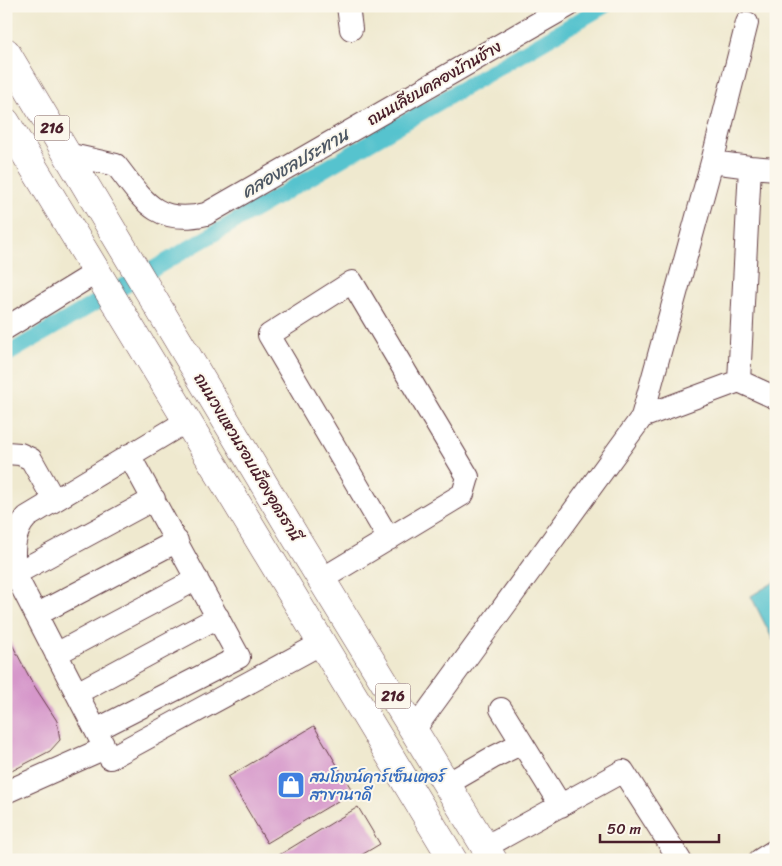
<svg xmlns="http://www.w3.org/2000/svg" width="782" height="866" font-family="Sriracha,'Playpen Sans Thai',sans-serif">
<rect width="100%" height="100%" fill="#fbf7ec"/>
<filter id="ink" filterUnits="userSpaceOnUse"><feTurbulence type="fractalNoise" baseFrequency=".02" numOctaves="2"/><feDisplacementMap in="SourceGraphic" scale="10" xChannelSelector="R" yChannelSelector="G"/><feConvolveMatrix kernelMatrix="1 2 1 2 8 2 1 2 1" color-interpolation-filters="sRGB"/></filter>
<filter id="wash" filterUnits="userSpaceOnUse"><feTurbulence type="fractalNoise" baseFrequency=".0096" numOctaves="4" result="noise"/><feDisplacementMap in="SourceGraphic" scale="20" xChannelSelector="R" yChannelSelector="G"/><feGaussianBlur stdDeviation="1.12" result="paint"/><feColorMatrix in="noise" values="0 0 0 0 0 0 0 0 0 0 0 0 0 0 0 0 0 1.4 0 .05"/><feComposite in="paint" operator="in"/></filter>
<g filter="url(#wash)">
<rect width="100%" height="100%" fill="#efe9cf"/>
<path fill="#56c3ce" stroke="#50717c" d="M776 581V642L773 640 751 596Z"/>
<g fill="none" stroke-linecap="round" stroke-linejoin="round">
<path stroke="#56c3ce" stroke-width="16" d="M6 355 604 6"/>
</g>
<g id="blocks">
<path fill="#d697ca" d="M6 633 33 684 57 721 60 740 50 751 6 774Z
M314 726 353 792 267 843 228 777Z
M358 807 380 844 353 860H271Z"/>
</g>
</g>
<g filter="url(#ink)">
<use href="#blocks" fill-opacity="0" stroke="#633d44" stroke-width="1"/>
<g fill="none" stroke-linecap="round" stroke-linejoin="round">
<defs>
<path id="minor" d="M348 6 351 29
M747 23 712 162 750 167 776 169
M67 154 116 165C143 200 156 226 206 214L568 6
M6 328 97 272
M739 381 750 167
M642 417 739 381 776 398
M187 421 27 517C12 533 13 553 15 574L110 758 322 643
M6 453 20 454 31 459 54 500
M15 574 154 499
M322 579 463 494 468 477 352 282 269 335 389 539
M36 615 177 541
M56 654 197 579
M77 693 218 617
M501 709 561 806
M96 730 239 657 129 455
M414 730 642 417 712 162
M447 784 492 758 522 743
M6 792 105 748
M485 847 623 771 680 860
M760 860 776 850"/>
<path id="major" d="M6 52 293 533 493 860
M6 122 453 860"/>
</defs>
<use href="#minor" stroke="#633d44" stroke-width="24"/>
<use href="#major" stroke="#633d44" stroke-width="29"/>
<use href="#minor" stroke="#fff" stroke-width="22"/>
<use href="#major" stroke="#fff" stroke-width="28"/>
</g>
</g>
<defs>
<symbol id="shop-square" viewBox="-11 -11 22 22"><rect x="-9" y="-9" width="18" height="18" rx="4" fill="#3f7fe0" stroke="#fbf7ec"/><path d="M-5-2.5h2.3a2.7 3.5 0 0 1 5.4 0H5L5.5 6h-11ZM-1.5-2.5h3a1.5 2.3 0 0 0-3 0Z" fill="#fff"/></symbol>
</defs>
<g fill-rule="evenodd">
<use href="#shop-square" x="275" y="769" width="32" height="32"/>
</g>
<g text-anchor="middle" dominant-baseline="central" stroke-width="4" stroke-linejoin="round" paint-order="stroke">
<g fill="#fbf7ec" stroke="#7f6065" stroke-width="1">
<rect x="34.5" y="115.5" width="35" height="25" rx="4"/>
<rect x="375.5" y="683.5" width="35" height="25" rx="4"/>
</g>
<g font-size="15" font-weight="bold" fill="#4a1f2b">
<text x="52" y="128">216</text>
<text x="393" y="696">216</text>
</g>
<g font-size="16" fill="#4a1f2b" stroke="#fbf7ec">
<text transform="translate(434 83) rotate(-30)">ถนนเลียบคลองบ้านช้าง</text>
<text transform="translate(248 457) rotate(59)">ถนนวงแหวนรอบเมืองอุดรธานี</text>
</g>
<g font-size="16" fill="#366cbe" stroke="#fbf7ec" text-anchor="start">
<text x="310" y="776">สมโภชน์คาร์เซ็นเตอร์<tspan x="310" dy="18">สาขานาดี</tspan></text>
</g>
<g font-size="18" font-style="italic" fill="#4e5864" stroke="#fbf7ec">
<text transform="translate(295 163) rotate(-30)">คลองชลประทาน</text>
</g>
</g>
<rect width="782" height="866" fill="none" stroke="#fbf7ec" stroke-width="25"/>
<path d="M600 834v8h119v-8" fill="none" stroke="#4a1f2b" stroke-width="2.5"/>
<text x="607" y="834" font-size="15" fill="#4a1f2b" stroke="#fbf7ec" stroke-width="4" paint-order="stroke">50 m</text>
</svg>
